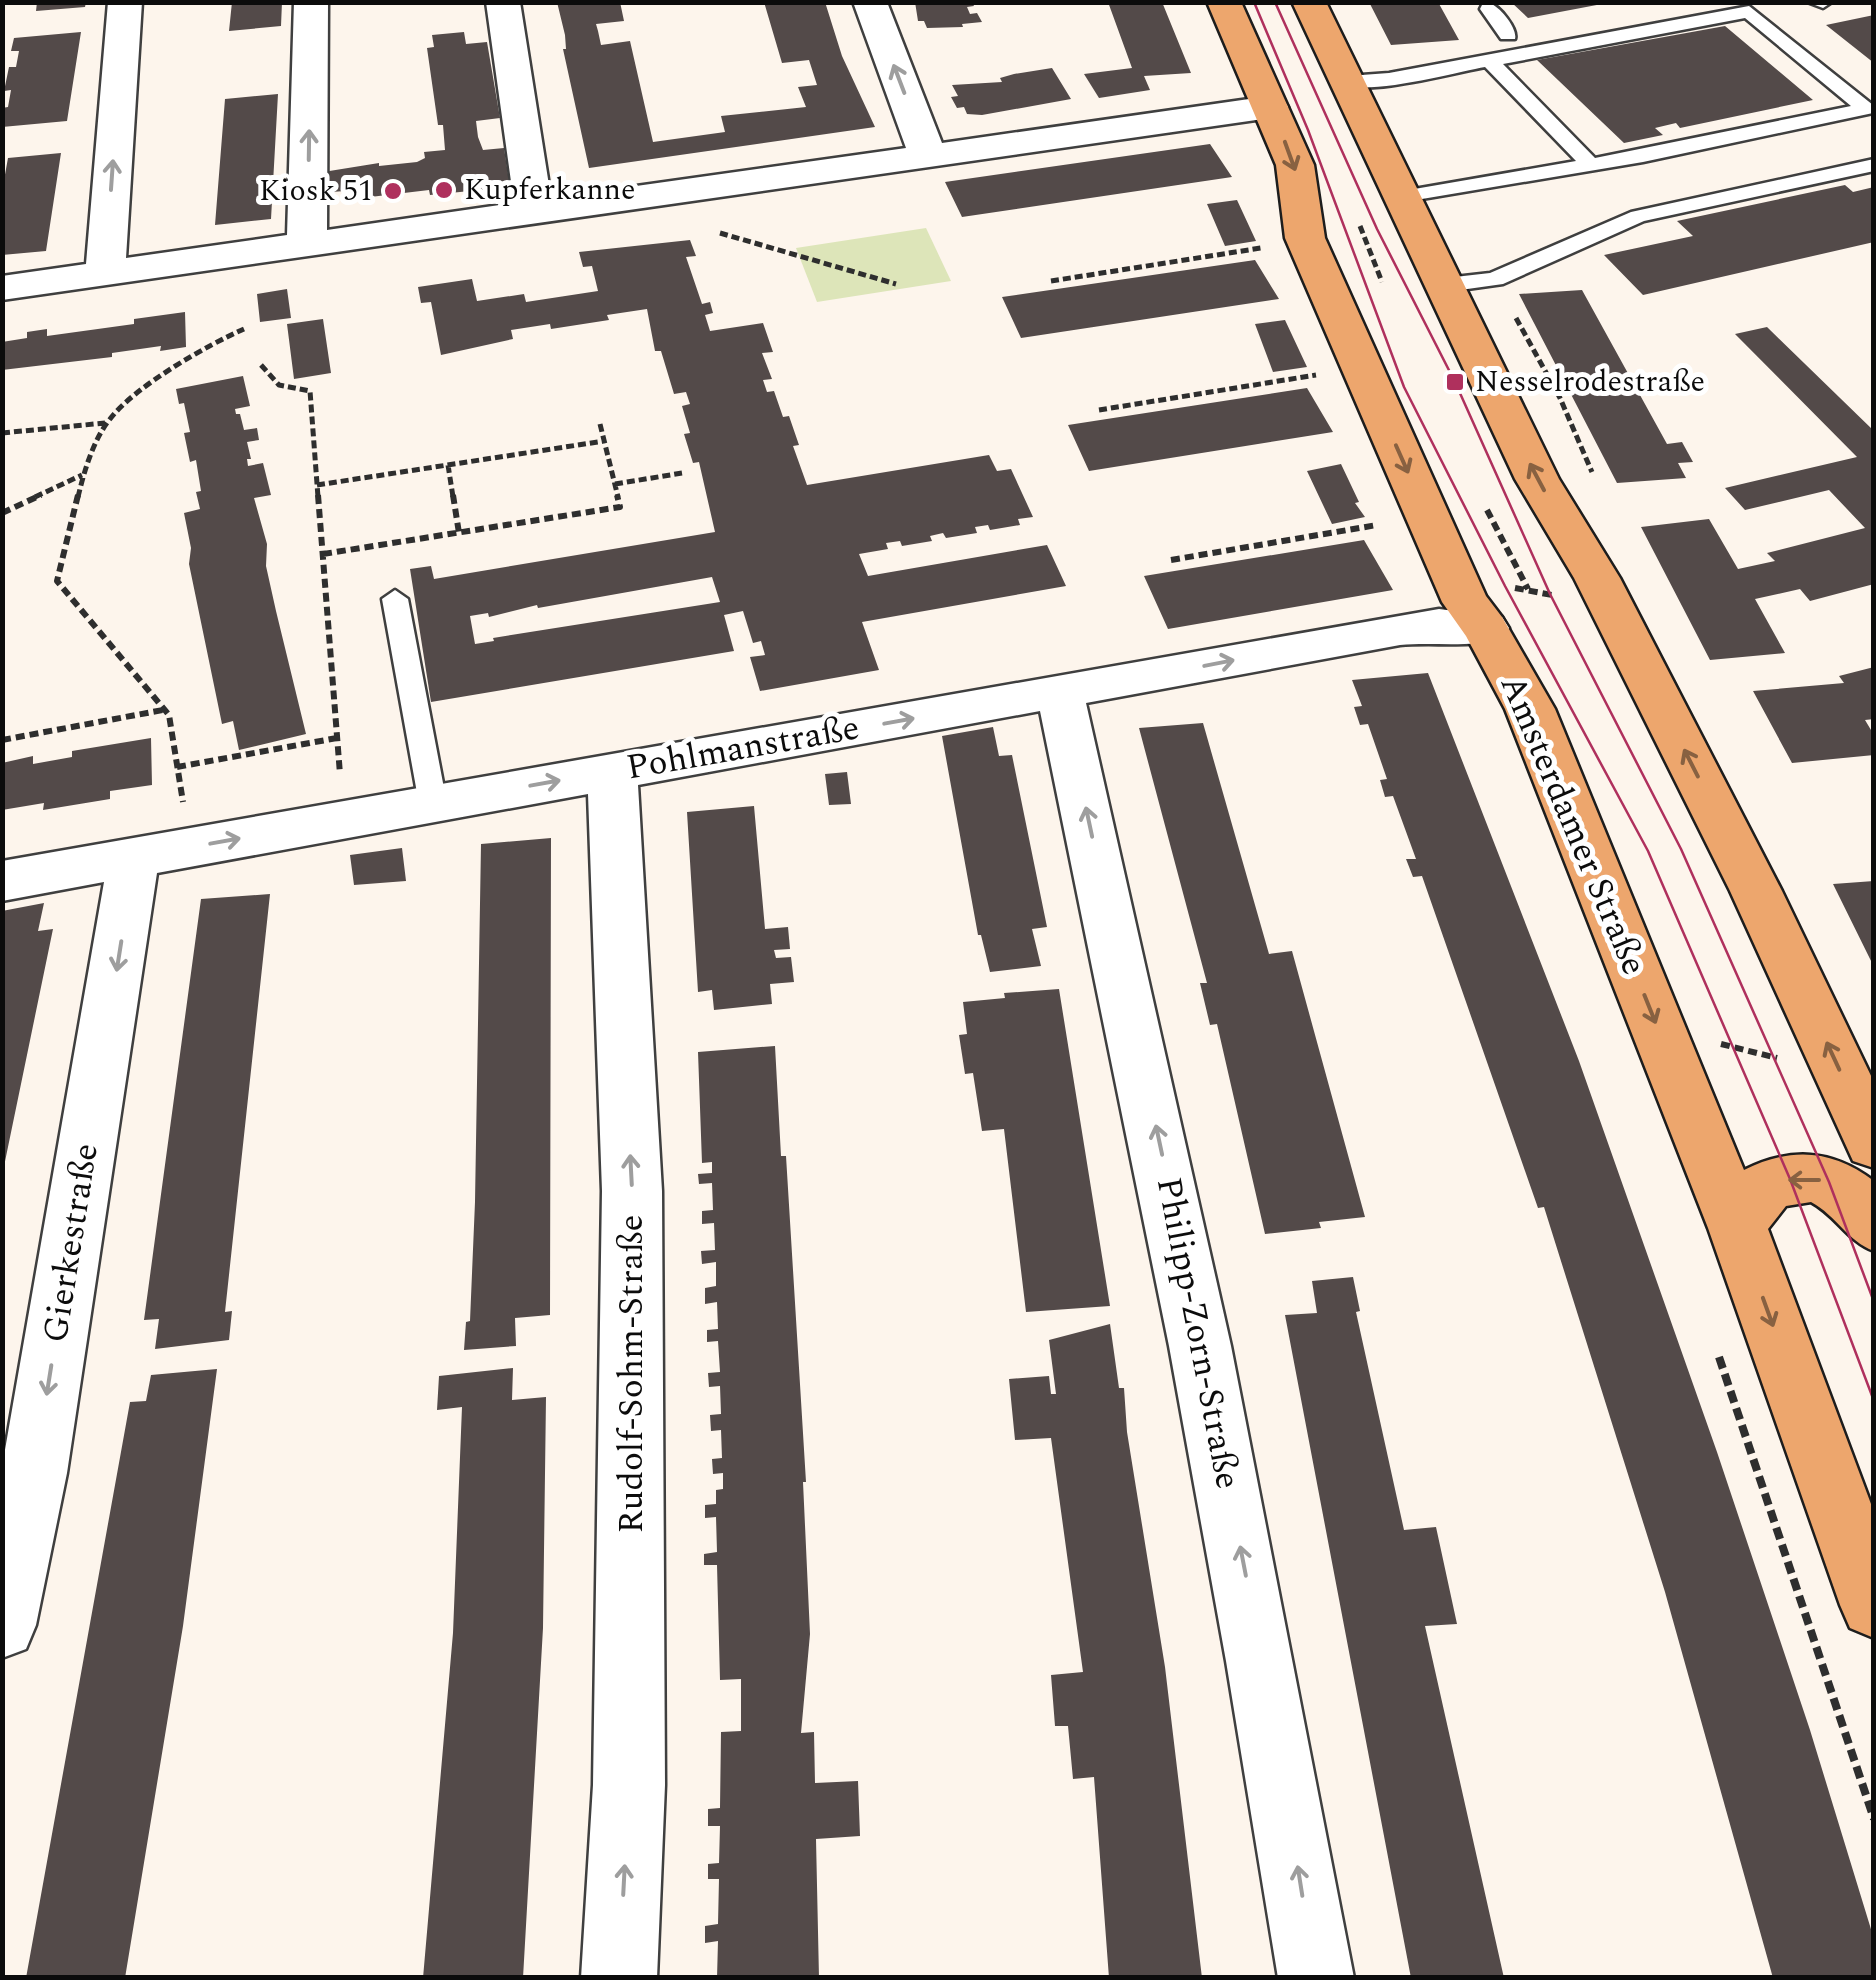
<svg xmlns="http://www.w3.org/2000/svg" width="1876" height="1980" font-family="Spectral,serif">
<rect width="100%" height="100%" fill="#fdf5ec"/>
<path fill="#dde5b9" d="M926 228 951 281 817 302 796 248Z"/>
<path fill="#534a49" fill-rule="evenodd" d="M37 2H86L85 7 36 11Z
M232 2H282L281 26 229 31Z
M557 2H620L624 21 596 24 598 31 601 45 630 41 653 142 725 132 721 116 806 107 798 87 817 85 809 60 782 63 764 2H825L842 56 875 127 589 168 563 49H566L565 35Z
M915 2H972L974 6 967 7 970 14 977 13 982 22 962 24 963 27 927 28 924 21H918Z
M1108 2H1162L1191 73 1144 76 1150 90 1099 98 1084 74 1132 68Z
M1369 2H1438L1459 40 1391 45Z
M1511 2H1602V4L1528 18Z
M1874 15V63L1826 25Z
M1725 26 1813 100 1680 128 1676 123 1655 128 1663 135 1624 143 1537 60Z
M81 32 67 121 2 127V108L8 107 11 90 4 91 9 67H16L19 51H11L14 38Z
M464 32 466 44 487 42 500 118 476 121 478 137 483 150 504 148 510 187 430 195 429 190 345 200V191L317 193V173L379 163V166L417 162 425 158 424 152 445 150 443 125H438L427 48 434 47 432 35Z
M1052 68 1071 99 982 115 967 114 964 107 957 108 951 97 958 96 952 85 1002 82 1000 78 1014 74Z
M278 94 271 219 215 225 225 99Z
M1210 144 1232 177 962 217 945 182Z
M61 153 46 251 2 255V191L8 158Z
M1845 185 1853 192 1874 187V242L1643 295 1604 255 1693 236 1677 221Z
M1237 200 1256 241 1225 246 1207 204Z
M690 240 696 256 686 257 702 304 710 302 713 313 705 315 710 331 763 323 773 352 762 353 772 379 763 380 767 392 774 391 783 417 789 416 799 445 793 446 807 485 989 455 997 471 1011 469 1033 517 1018 519 1020 525 990 530 988 525 975 527 977 533 946 538 943 533 930 536 932 541 902 546 900 541 886 543 888 549 859 554 868 576 1047 545 1066 586 862 622 879 670 760 691 750 657 765 655 761 641 753 643 743 611 724 615 734 651 431 702 410 569 431 566 434 579 715 532 699 462 693 463 684 434 690 433 682 406 690 404 686 392 674 394 661 351H655L647 309 607 315 609 320 551 329 550 324 511 330 513 339 441 355 431 302 421 303 418 287 472 279 477 301 524 294 526 302 598 291 592 266 583 267 579 252ZM712 577 720 602 493 638 494 641 475 644 470 616 488 613 489 617 537 605 538 608Z
M1255 260 1279 299 1021 338 1002 297Z
M287 289 291 318 260 322 257 294Z
M1582 290 1667 444 1682 442 1693 462 1678 463 1686 478 1617 483 1519 294Z
M185 312 186 347 160 351 161 346 112 353V357L2 370V342L27 338V332L47 329V336L134 324V319Z
M323 319 331 373 294 379 287 324Z
M1285 320 1307 367 1273 372 1255 324Z
M1767 327 1874 431V584L1810 601 1800 589 1755 599 1785 653 1710 660 1641 527 1709 519 1738 569 1775 561 1767 553 1865 528 1829 490 1745 510 1725 488 1857 457 1735 334Z
M243 376 250 406 235 409 236 414H240L244 430 257 428 259 440 247 442 251 459H247L248 466 263 463 271 495 254 498 267 544 266 566 276 611 306 734 239 750 233 721 222 724 189 564 191 548 184 513 200 509 196 492 201 491 196 460 190 462 184 433 190 432 184 403 179 404 176 389Z
M1307 388 1333 432 1089 471 1068 425Z
M1341 464 1359 502 1355 503 1365 517 1332 524 1307 471Z
M1364 540 1393 590 1168 629 1144 576Z
M1874 667V719L1865 720 1874 735V755L1792 763 1753 691 1844 683 1839 676Z
M1428 673 1579 1061 1717 1452 1810 1730 1874 1939V1978H1773L1665 1592 1544 1207 1538 1208 1422 876 1413 877 1406 859H1416L1393 796 1385 797 1380 780 1387 779 1368 724 1360 725 1354 707 1362 706 1352 680Z
M1203 723 1269 954 1292 951 1365 1217 1319 1222 1321 1228 1265 1234 1217 1024 1210 1025 1200 983H1207L1139 728Z
M993 727 999 756 1012 755 1047 927 1032 929 1041 966 990 972 981 935H978L942 736Z
M151 738 152 785 110 791V799L43 810 44 803 2 810V763L33 756V764L72 757V751Z
M847 772 851 804 829 805 825 774Z
M754 806 765 929 788 927 790 949 774 950 776 958 791 957 794 982 770 984 772 1004 714 1010 712 990 698 992 687 812Z
M551 838 550 1315 515 1318 516 1346 464 1350 466 1322 470 1321 475 1202 481 844Z
M402 848 406 881 354 885 350 855Z
M1874 881V967L1833 884Z
M270 894 225 1312 232 1311 229 1340 155 1349 159 1319 144 1320 201 899Z
M44 903 38 931 53 929 2 1176V911Z
M1059 989 1110 1306 1026 1312 1004 1129 982 1131 973 1073 965 1074 959 1035 967 1034 963 1002 1005 998 1004 993Z
M775 1046 781 1156H786L806 1482H803L810 1634 801 1733 814 1732 815 1783 858 1781 860 1836 816 1839 819 1978H717L718 1941 705 1943V1926L718 1924 719 1879H708V1864L719 1863 720 1826H708V1809L720 1808 721 1732 741 1731V1679L720 1680 717 1565H704V1554L717 1552 716 1517 705 1518V1505L716 1504V1490L723 1489V1473L713 1474 712 1459 722 1458 721 1430 711 1431 710 1415 721 1414 720 1386 709 1387 708 1373 720 1372 718 1341 707 1342V1330L718 1329 717 1302 705 1304V1288L716 1286V1262L702 1264 701 1251 715 1250 714 1223 702 1224V1211L713 1210 712 1183 699 1184 698 1174 712 1173V1162L702 1163 698 1052Z
M1353 1277 1360 1311 1356 1312 1404 1530 1436 1527 1457 1624 1425 1626 1504 1978H1411L1285 1315 1317 1313 1312 1281Z
M1110 1324 1119 1388H1124L1127 1432 1165 1667 1202 1978H1109L1094 1777 1073 1779 1068 1726H1055L1051 1675 1083 1672 1051 1438 1015 1440 1009 1379 1049 1376 1051 1394H1056L1049 1340Z
M513 1368 512 1400 546 1397 543 1628 523 1978H423L453 1633 462 1407 437 1410 439 1376Z
M217 1369 183 1626 125 1978H26L130 1402 146 1401 151 1375Z"/>
<g fill="none" stroke-linecap="round" stroke-linejoin="round">
<defs>
<path id="service" d="M1807 2H1832L1823 8Z
M1489 3C1500 6 1518 29 1515 39H1501L1480 9 1482 5Z
M1749 6 1873 105V113L1643 162 1404 202 1394 196 1397 192 1576 161 1485 67C1457 72 1358 99 1338 82L1348 76 1389 73ZM1745 18 1851 106 1595 158 1503 64Z
M1874 159V171L1644 221 1503 284 1446 292 1435 285 1446 278 1490 273 1631 212Z
M395 590 408 599 447 804 443 811H423L419 804 382 599Z"/>
<path id="minor" d="M108 2H142L126 258 287 235 294 2H328L327 230 514 203 486 2H520L551 198 906 148 853 2H887L942 143 1270 96 1283 99 1288 107 1283 115 1270 118 2 300V276L86 264Z
M1439 609 1502 617 1509 628 1502 639C1470 648 1433 642 1400 645L1086 703 1231 1346 1354 1978H1278L1226 1661 1169 1346 1040 711 638 785 662 1191 665 1785 657 1978H581L593 1785 602 1191 588 794 157 873 67 1473 36 1625 26 1649 2 1658V1467L104 882 2 901V861Z"/>
<path id="primary" d="M1207 2H1241L1314 165 1325 238 1486 596 1502 617 1555 709 1744 1170C1790 1147 1832 1149 1874 1181V1251C1847 1241 1837 1216 1811 1202L1786 1206 1768 1229 1874 1512V1638L1850 1628 1840 1605 1708 1228 1505 709 1466 636 1442 602 1285 238 1276 165Z
M1292 2H1326L1559 479 1620 578 1782 891 1874 1082V1168L1853 1161 1730 891 1574 578 1515 479Z"/>
</defs>
<use href="#service" stroke="#3f3f3f" stroke-width="5"/>
<use href="#minor" stroke="#3f3f3f" stroke-width="5"/>
<use href="#primary" stroke="#1d1d1d" stroke-width="5"/>
<path stroke="#2e2e2e" stroke-width="5" stroke-dasharray="8 4" stroke-linecap="butt" d="M1360 226 1382 282
M720 233 896 284
M1051 281 1261 248
M1516 318 1560 398 1592 472
M261 365 279 385 310 391 318 497
M1099 410 1316 375
M600 424 618 497
M2 433 105 423
M448 465 453 497
M615 484 682 473
M317 485 604 441
M35 497 82 475
M78 497C84 472 93 440 110 419 134 387 207 345 244 329"/>
<path stroke="#2e2e2e" stroke-width="6" stroke-dasharray="9 5" stroke-linecap="butt" d="M78 495 57 581 169 715 183 802
M318 495 340 774
M453 495 459 533
M1487 510 1528 589
M2 513 41 495
M323 554 620 507 617 495
M1171 560 1377 525
M1515 588 1552 595
M2 740 163 710
M177 767 337 738
M1721 1044 1777 1058"/>
<path stroke="#2e2e2e" stroke-width="8" stroke-dasharray="12 6" stroke-linecap="butt" d="M1719 1357 1874 1819"/>
<use href="#service" fill="#fff" fill-rule="evenodd"/>
<use href="#minor" fill="#fff" fill-rule="evenodd"/>
<use href="#primary" fill="#eda66d" fill-rule="evenodd"/>
<path stroke="#af305d" stroke-width="2.5" d="M1254 2 1308 130 1404 387 1505 586 1648 851 1790 1179 1874 1401
M1275 2 1377 229 1455 382 1550 594 1681 849 1829 1182 1874 1302"/>
</g>
<defs><path id="oneway-shaft" d="M-6 0H5M1.5-3L5.5 0L1.5 3" fill="none" stroke-width="1.6" stroke-linecap="round" stroke-linejoin="round" transform="scale(2.5)"/></defs>
<g stroke="#9e9e9e">
<use href="#oneway-shaft" transform="translate(899 79) rotate(-111)"/>
<use href="#oneway-shaft" transform="translate(309 145) rotate(-89)"/>
<use href="#oneway-shaft" transform="translate(112 175) rotate(-86)"/>
<use href="#oneway-shaft" transform="translate(1219 663) rotate(-11)"/>
<use href="#oneway-shaft" transform="translate(899 721) rotate(-10)"/>
<use href="#oneway-shaft" transform="translate(545 783) rotate(-10)"/>
<use href="#oneway-shaft" transform="translate(1089 822) rotate(-102)"/>
<use href="#oneway-shaft" transform="translate(225 841) rotate(-10)"/>
<use href="#oneway-shaft" transform="translate(119 956) rotate(99)"/>
<use href="#oneway-shaft" transform="translate(1159 1140) rotate(-102)"/>
<use href="#oneway-shaft" transform="translate(631 1170) rotate(-93)"/>
<use href="#oneway-shaft" transform="translate(49 1380) rotate(99)"/>
<use href="#oneway-shaft" transform="translate(1243 1561) rotate(-101)"/>
<use href="#oneway-shaft" transform="translate(624 1880) rotate(-87)"/>
<use href="#oneway-shaft" transform="translate(1300 1881) rotate(-99)"/>
</g>
<g stroke="#886141">
<use href="#oneway-shaft" transform="translate(1290 156) rotate(70)"/>
<use href="#oneway-shaft" transform="translate(1402 459) rotate(66)"/>
<use href="#oneway-shaft" transform="translate(1537 477) rotate(-118)"/>
<use href="#oneway-shaft" transform="translate(1691 763) rotate(-117)"/>
<use href="#oneway-shaft" transform="translate(1650 1009) rotate(68)"/>
<use href="#oneway-shaft" transform="translate(1833 1056) rotate(-115)"/>
<use href="#oneway-shaft" transform="translate(1804 1180) rotate(180)"/>
<use href="#oneway-shaft" transform="translate(1768 1312) rotate(70)"/>
</g>
<g fill="#af305d" stroke="#fff" stroke-width="4">
<circle cx="444" cy="190" r="10"/>
<circle cx="393" cy="191" r="10"/>
<rect x="1445" y="372" width="20" height="20" rx="5"/>
</g>
<g text-anchor="middle" dominant-baseline="central" stroke-width="10" stroke-linejoin="round" paint-order="stroke">
<g font-size="30" fill="#0c0c0c" stroke="#fff" text-anchor="start">
<text x="464" y="190">Kupferkanne</text>
<text x="373" y="191" text-anchor="end">Kiosk 51</text>
<text x="1475" y="382">Nesselrodestraße</text>
</g>
<g font-size="35" fill="#0c0c0c" stroke="#fff">
<text transform="translate(743 748) rotate(-10)">Pohlmanstraße</text>
<text transform="translate(1573 825) rotate(67)">Amsterdamer Straße</text>
<text transform="translate(71 1243) rotate(-81)">Gierkestraße</text>
<text transform="translate(1198 1333) rotate(79)">Philipp-Zorn-Straße</text>
<text transform="translate(631 1374) rotate(-90)">Rudolf-Sohm-Straße</text>
</g>
</g>
<rect width="1876" height="1980" fill="none" stroke="#0c0c0c" stroke-width="10"/>
</svg>
